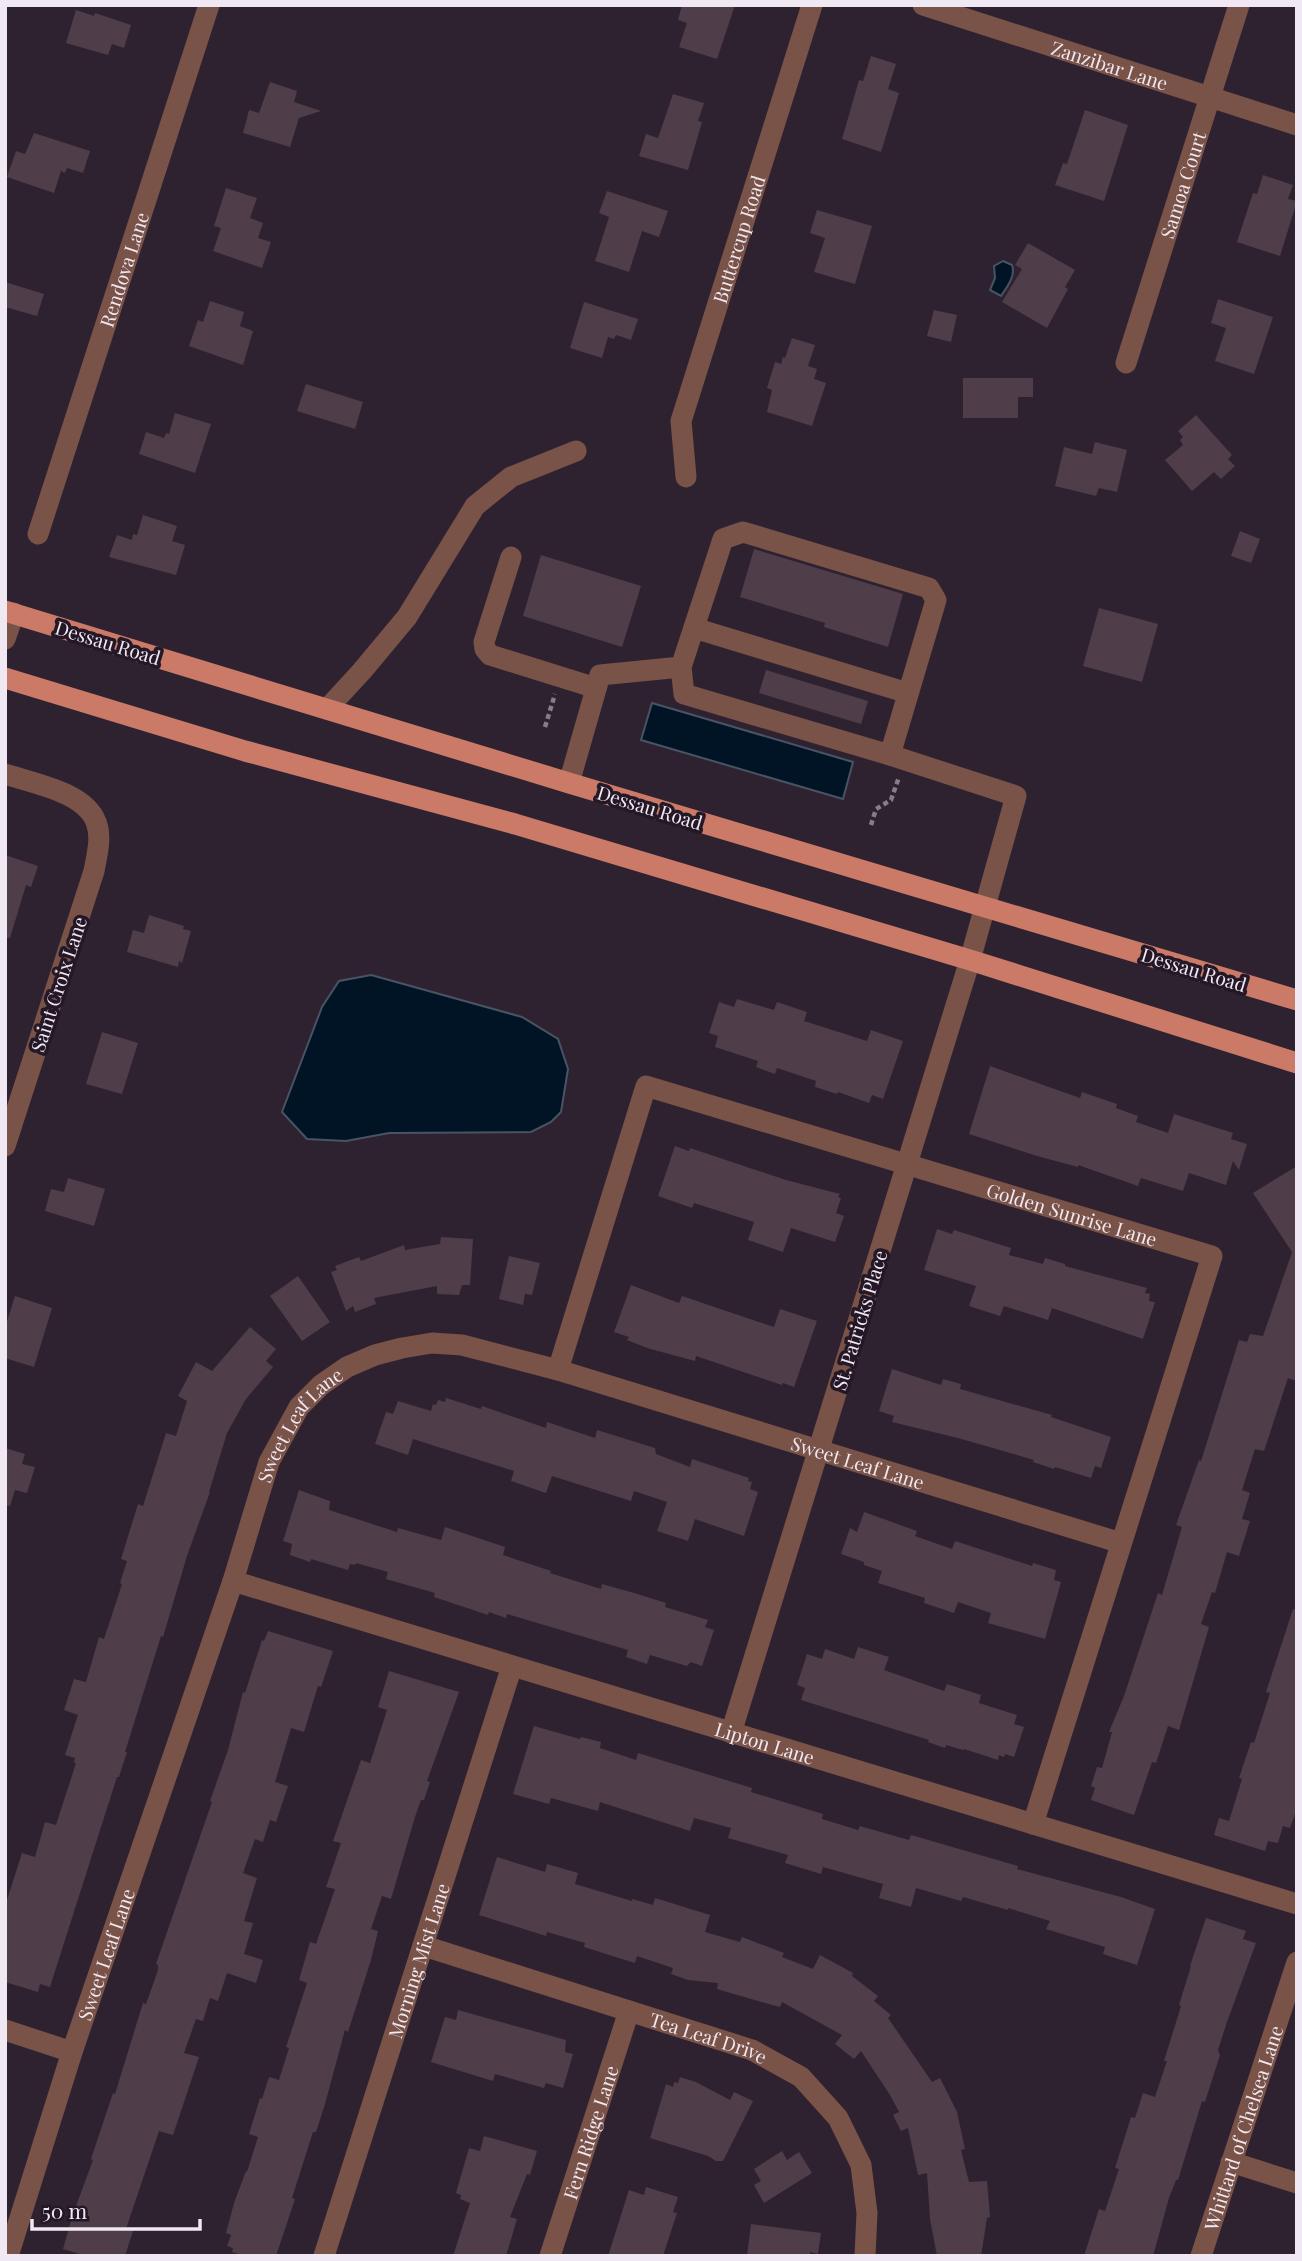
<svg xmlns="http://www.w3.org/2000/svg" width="1302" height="2261" font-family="'Playfair Display',serif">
<rect width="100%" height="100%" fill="#2e2231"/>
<path fill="#001426" stroke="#485463" stroke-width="2" d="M1003 261 1012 265C1016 276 1007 287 1001 296L990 290 995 278 994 266Z
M652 703 853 762 843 799 641 740Z
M371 975 522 1017 558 1039 568 1069 561 1112 551 1122 531 1132 389 1133 346 1141 307 1139 282 1112 322 1007 339 981Z"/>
<path fill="#4f3d49" d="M682 5H735L717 59 679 47 687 23 678 20Z
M76 10 94 16 95 13 131 25 124 48 112 44 108 55 66 43Z
M871 56 896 64 888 89 899 93 881 152 842 139 859 80 863 81Z
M270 82 297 91 294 102 321 111 299 118 290 147 243 133 249 110 259 113Z
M673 94 704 103 698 121 702 122 688 170 639 156 646 134 658 138Z
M1085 110 1128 125 1104 201 1055 185 1063 163 1067 164Z
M34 133 90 151 83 173 67 168 65 173 61 171 54 193 7 177 16 151 25 154Z
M1263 175 1293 185 1288 199 1297 201 1280 256 1237 242 1253 193 1257 194Z
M226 188 257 198 250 218 263 223 258 238 271 242 262 268 213 251 221 228 214 226Z
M607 191 668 211 659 237 642 231 629 272 595 261 609 217 599 213Z
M817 210 872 226 855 284 814 272 825 238 810 233Z
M1028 243 1075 270 1065 287 1068 289 1047 328 1002 302 1022 269 1015 265Z
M5 282 44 294 37 316 5 307Z
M1218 299 1273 317 1254 374 1215 361 1226 328 1211 323Z
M210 301 244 312 240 326 253 331 243 365 189 346 198 320 203 322Z
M584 302 638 319 631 340 616 335 614 339 608 337 602 358 570 348Z
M934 310 957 315 951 342 927 336Z
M792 338 815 345 808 366 817 369 814 379 826 383 812 426 767 412 772 390 767 388 775 362 781 364 783 357 785 358Z
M963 378H1033V397H1018V418H963Z
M306 384 363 402 355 429 297 411Z
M175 413 211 424 195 473 139 454 146 432 164 438 166 433 169 434Z
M1196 415 1232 455 1228 459 1235 466 1221 479 1214 472 1192 491 1165 460 1183 445 1180 440 1183 437 1178 431Z
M1095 442 1127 450 1117 492 1099 488 1096 496 1055 486 1064 447 1092 454Z
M143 515 177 526 172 541 185 545 176 575 109 557 117 535 132 540 133 534 137 535Z
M1240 531 1260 539 1251 563 1231 556Z
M754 549 903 594 888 647 824 627 825 623 740 597Z
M541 555 641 586 622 647 523 616Z
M1099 608 1158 624 1142 682 1083 666Z
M766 670 868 701 861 724 759 693Z
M5 855 38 866 31 887 26 885 10 938H5Z
M149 915 184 926 183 929 191 931 182 963 179 961 178 967 127 952 133 930 144 933Z
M737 999 774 1010 777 1002 807 1012 804 1021 867 1041 871 1030 903 1041 883 1099 872 1095 869 1103 838 1092 837 1094 815 1087 816 1081 777 1068 775 1074 756 1067 758 1061 715 1047 718 1036 709 1033 719 1002 734 1007Z
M102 1032 138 1043 122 1094 86 1084Z
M990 1066 1080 1098 1082 1092 1117 1104 1116 1108 1138 1116 1136 1122 1168 1133 1174 1114 1233 1133 1231 1139 1247 1144 1239 1170 1233 1161 1226 1185 1189 1173 1183 1191 1141 1178 1138 1186 1078 1165V1167L1037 1156 969 1134Z
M675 1146 689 1151 690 1148 786 1180 840 1194 838 1197 841 1198 836 1213 844 1216 835 1242 791 1228 783 1252 748 1240 754 1222 694 1203 692 1208 658 1196Z
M1297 1166V1381L1288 1378 1264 1451 1255 1449 1242 1490 1250 1493 1242 1519 1250 1521 1239 1556 1227 1552 1215 1593 1212 1592 1201 1624 1209 1627 1179 1730 1168 1726 1156 1763 1152 1762 1134 1815 1091 1800 1095 1788 1091 1786 1097 1767 1102 1768 1112 1732H1109L1124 1696 1158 1593 1162 1595 1182 1527 1176 1525 1199 1460 1201 1461 1239 1340 1247 1342 1250 1334 1263 1336 1292 1252 1253 1193Z
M68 1178 105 1189 94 1226 45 1211 51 1189 64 1192Z
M937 1229 952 1234 954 1230 1011 1248 1009 1255 1043 1264 1045 1258 1065 1264V1266L1147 1288 1145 1293 1150 1294 1149 1301 1155 1302 1143 1339 1052 1308 1048 1320 1004 1306 1000 1316 969 1306 976 1286 924 1270Z
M441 1237 473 1239 470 1285H462L459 1295 437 1294V1286L374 1298 376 1304 355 1312 353 1306 346 1311 331 1272 337 1270 335 1266 359 1257 361 1261 404 1245 405 1250 440 1244Z
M509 1256 540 1263 532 1295 525 1294 523 1305 499 1299Z
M298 1276 330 1322 302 1341 270 1296Z
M631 1285 679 1303 682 1296 774 1327 780 1309 817 1321 794 1387 783 1383 782 1385 696 1356 695 1361 647 1348 627 1340 629 1337 614 1332Z
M15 1296 52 1308 34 1367 5 1358V1328Z
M250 1327 276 1349 266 1361 273 1367 246 1399 227 1433 209 1492H210L187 1556 163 1637 161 1636 125 1752H127L119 1777H117L50 1987 40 1984 38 1992 5 1982V1906L22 1853 35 1857 45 1822 56 1825 76 1763H74L75 1758 65 1755 78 1715 64 1710 74 1679 86 1682 99 1637 104 1639 122 1584 120 1583 127 1561 121 1559 138 1504 143 1506 166 1433 176 1436 187 1401 178 1396 196 1362 212 1371Z
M892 1369 941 1385 943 1379 961 1384 960 1389 1052 1415 1051 1417 1111 1437 1101 1468 1095 1466 1091 1478 1055 1467 1054 1469 1033 1462 1034 1460 958 1438 892 1422 894 1416 879 1411Z
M446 1398 481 1409 482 1406 546 1428 547 1422 595 1438 597 1430 655 1448 656 1454 690 1467 692 1459 749 1478 748 1481 752 1482 750 1489 758 1492 744 1536 695 1519 688 1541 657 1531 667 1502 634 1491 631 1501 552 1476 546 1493 511 1481 514 1471 413 1439 408 1455 375 1444 386 1412 393 1414 398 1401 431 1411 433 1404 436 1405 438 1400 445 1402Z
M5 1448 25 1454 22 1464 35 1467 27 1493 15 1490 10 1506 5 1505Z
M299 1490 330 1501 329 1510 397 1532 398 1528 441 1540 445 1527 505 1547 503 1555 551 1571 550 1573 601 1589 602 1584 634 1593 666 1603 665 1607 708 1620 705 1627 714 1630 702 1666 691 1662 687 1666 650 1655 647 1664 626 1657 628 1650 507 1614 506 1618 489 1612 488 1615 434 1597 435 1593 386 1579 388 1572 356 1563 355 1565 350 1564 348 1570 311 1559 310 1562 290 1555 292 1544 283 1541Z
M864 1512 917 1531 915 1536 952 1549 955 1541 1032 1566 1033 1563 1056 1570 1054 1580 1061 1582 1045 1639 988 1623 991 1613 958 1602 954 1613 924 1603 925 1598 878 1583 882 1571 864 1565V1562L841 1554 850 1528 857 1532Z
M1293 1609 1297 1610V1808L1290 1828 1283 1826 1278 1843 1268 1841 1265 1851 1214 1835 1219 1818 1229 1821 1242 1779 1239 1778 1251 1742 1254 1743 1270 1693 1266 1692Z
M268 1631 333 1651 321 1687 318 1686 304 1732 291 1728 275 1782 288 1786 276 1822 270 1820 263 1842 255 1839 243 1873 257 1878 244 1921 253 1923 244 1954 263 1960 256 1983 227 1973 218 2001 210 1998 203 2021 196 2019 184 2053 199 2057 173 2135 159 2131 126 2229 133 2231 125 2256H86L63 2249 73 2214 93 2160 91 2159 113 2093 115 2094 143 2003 146 2004 158 1970V1965L156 1964 212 1802 210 1801 228 1750 243 1692 245 1693 262 1640 264 1641Z
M858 1647 889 1657 884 1670 944 1691 947 1684 981 1695 979 1703 1017 1715 1014 1724 1024 1727 1014 1757 1005 1754 1004 1757 999 1755 998 1760 964 1749 963 1750 946 1745 945 1748 928 1742 929 1740 801 1700 805 1688 797 1685 807 1654 822 1659 825 1649 854 1659Z
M389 1671 459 1692 427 1781 430 1782 424 1800H421L415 1817 391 1899 382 1896 371 1929 378 1931 371 1960 348 2032 345 2030 325 2104 316 2132H313L292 2198 295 2199 276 2256H245L232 2252 233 2248 227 2246 231 2235 226 2233 234 2203 246 2171 247 2172 258 2137 249 2134 260 2098 262 2099 269 2077 279 2080 289 2048 286 2047 307 1983 299 1980 303 1966 310 1942 316 1944 335 1889 326 1887 341 1843 333 1841 361 1760 370 1763 387 1710 378 1707Z
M534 1726 580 1739 581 1737 601 1742 600 1748 636 1760 638 1753 752 1788 751 1792 823 1814 822 1819 858 1830 860 1826 909 1840 911 1835 1018 1866 1017 1869 1121 1897 1155 1909 1137 1965 1103 1954 1105 1947 1046 1929 1050 1921 1008 1908V1910L963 1897 961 1901 916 1888 911 1907 879 1898 883 1884 823 1867 821 1874 785 1863 788 1855 728 1838 731 1828 694 1818 690 1831 600 1802 598 1811 551 1798 549 1804 513 1794Z
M497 1857 545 1872 547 1864 578 1873 575 1884 632 1901V1899L653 1905 655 1898 710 1915 705 1932 740 1942 742 1937 784 1953 782 1957 813 1969 820 1955 853 1973 852 1976 878 1996 874 2001 891 2015 888 2018 932 2082 940 2078 957 2112 965 2149 961 2150 969 2182 987 2181 990 2217 987 2218 981 2256H937L930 2219 927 2173 918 2175 908 2128 901 2131 893 2115 899 2112 890 2095 861 2051 854 2059 835 2044 842 2035 782 2002 780 2007 772 2005 717 1989 718 1983 688 1980 671 1974 673 1968 637 1956 635 1963 584 1947 585 1943 547 1932 546 1936 479 1915Z
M1206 1918 1246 1931 1243 1939 1256 1943 1227 2022 1218 2050 1220 2055 1205 2102 1202 2101 1178 2180H1176L1169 2198 1153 2256H1084L1099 2209 1105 2211 1119 2169 1115 2168 1131 2117 1135 2118 1143 2093 1155 2097 1167 2061H1164L1181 2006 1179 2005 1191 1966H1190Z
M458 2010 566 2040 565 2052 573 2054 563 2088 546 2083 544 2088 495 2074 493 2081 431 2062 445 2017 456 2020Z
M680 2077 696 2082 730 2100 734 2092 753 2101 723 2161H716L708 2156 650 2138 666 2084 673 2087 674 2082 678 2083Z
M484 2136 537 2151 530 2175 527 2174 510 2217 517 2219 506 2256H453L470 2203 460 2199 461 2195 456 2193 469 2148 480 2151Z
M782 2151 787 2160 799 2152 812 2173 764 2203 754 2185 761 2181 754 2169Z
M646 2187 678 2197 673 2212 677 2213 663 2256H608L629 2190 644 2195Z
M751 2224 821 2233 818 2254 810 2252V2256H747Z"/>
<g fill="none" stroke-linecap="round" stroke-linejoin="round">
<path stroke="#877d8a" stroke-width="4.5" stroke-dasharray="5 3.5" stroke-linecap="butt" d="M545 727 555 694
M871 825 876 809 891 800 899 777"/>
<g stroke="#795248" stroke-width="21">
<path id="s1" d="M923 5 1297 125"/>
<path id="s2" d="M1126 363 1239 5"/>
<path id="s3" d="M686 477 681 421 812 5"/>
<path id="s4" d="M38 534 209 5"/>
<path d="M511 557 484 642 485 649 490 655 596 688"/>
<path d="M694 628 908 693"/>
<path d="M5 639 14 613"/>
<path d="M681 667 684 694 890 755"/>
<path d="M327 709 362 671 407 617 475 506 511 477 576 451"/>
<path d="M5 774C32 783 85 792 96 822 102 837 97 855 94 871L5 1146"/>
<path d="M569 783 600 675 681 667 723 539 743 532 929 588 936 600 890 755 1016 796 970 960 731 1733"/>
<path id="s5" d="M558 1370 646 1086 1212 1256 1033 1824"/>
<path id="s6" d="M233 1581 1297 1904"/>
<path id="s7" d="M424 1946 752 2050 801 2077 838 2118 861 2165 867 2213 865 2256"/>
<path d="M5 2030 72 2052"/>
<path d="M1231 2162 1297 2183"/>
<path id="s8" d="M8 2256 72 2052 233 1581 269 1462 299 1407 321 1385 347 1367 375 1355 402 1348 432 1343 462 1345 558 1370 1121 1543"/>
<path id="s9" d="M324 2256 512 1666"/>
<path id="s10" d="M550 2256 629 2011"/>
<path id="s11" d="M1201 2256 1297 1962"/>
</g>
<path stroke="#ca7a67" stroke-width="21" d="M5 611 569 783 1297 1000
M5 678 245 751 515 824 970 960 1297 1063"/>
</g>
<g text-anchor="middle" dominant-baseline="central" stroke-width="7" stroke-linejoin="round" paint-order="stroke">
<g font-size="19" fill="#f0e8f2" stroke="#241827">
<text stroke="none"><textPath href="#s1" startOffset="196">Zanzibar Lane</textPath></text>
<text stroke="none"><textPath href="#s2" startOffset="187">Samoa Court</textPath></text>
<text stroke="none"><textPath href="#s3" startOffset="247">Buttercup Road</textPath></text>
<text stroke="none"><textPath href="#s4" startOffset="278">Rendova Lane</textPath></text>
<text transform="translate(108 642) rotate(17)">Dessau Road</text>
<text transform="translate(650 807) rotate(17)">Dessau Road</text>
<text transform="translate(1194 969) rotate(17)">Dessau Road</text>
<text transform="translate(58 984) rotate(-72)">Saint Croix Lane</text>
<text stroke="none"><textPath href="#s5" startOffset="742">Golden Sunrise Lane</textPath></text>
<text transform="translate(859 1320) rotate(-73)">St. Patricks Place</text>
<text stroke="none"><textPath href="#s8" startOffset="884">Sweet Leaf Lane</textPath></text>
<text stroke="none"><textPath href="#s8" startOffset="1493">Sweet Leaf Lane</textPath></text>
<text stroke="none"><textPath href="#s6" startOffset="556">Lipton Lane</textPath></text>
<text stroke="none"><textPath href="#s8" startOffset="317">Sweet Leaf Lane</textPath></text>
<text stroke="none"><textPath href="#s9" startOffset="310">Morning Mist Lane</textPath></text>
<text stroke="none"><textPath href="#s7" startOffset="299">Tea Leaf Drive</textPath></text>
<text stroke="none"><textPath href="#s11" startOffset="135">Whittard of Chelsea Lane</textPath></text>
<text stroke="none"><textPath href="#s10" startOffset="130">Fern Ridge Lane</textPath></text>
</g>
</g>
<rect width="1302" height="2261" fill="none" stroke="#f0e8f2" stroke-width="14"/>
<path d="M32 2219v10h168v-10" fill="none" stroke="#f0e8f2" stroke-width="3.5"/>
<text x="42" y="2219" font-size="21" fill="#f0e8f2" stroke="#241827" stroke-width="5" paint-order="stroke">50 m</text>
</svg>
